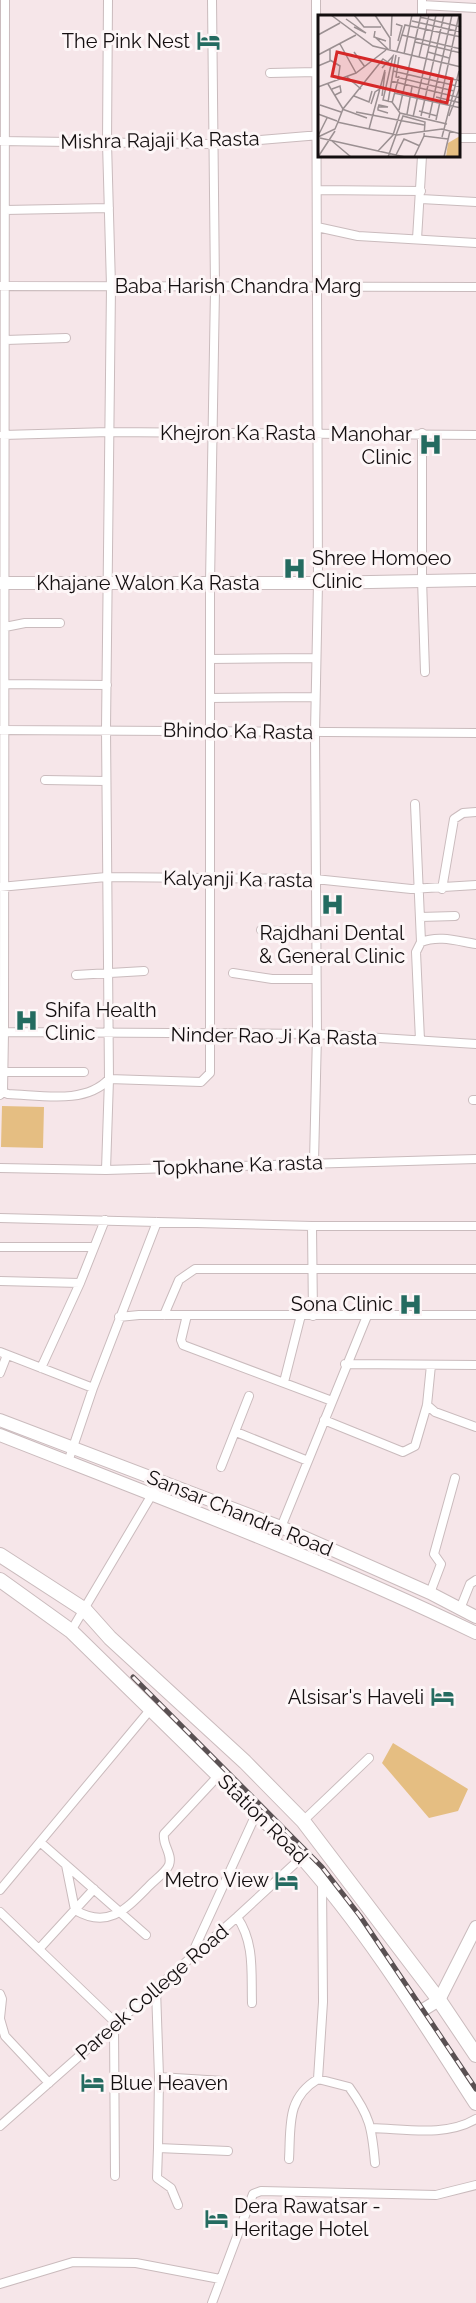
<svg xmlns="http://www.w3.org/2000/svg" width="476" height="2303" font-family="Raleway,sans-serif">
<rect width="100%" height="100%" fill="#f6e6e9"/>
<path fill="#e5be82" d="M2 1106 44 1107 43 1148 1 1147Z
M393 1743 468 1789 458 1811 429 1818 382 1763Z"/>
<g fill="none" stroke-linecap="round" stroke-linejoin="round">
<defs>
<path id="street" d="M422 0V16
M422 5 476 8
M270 73 316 72
M460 138H476
M0 141 212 144 320 135
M317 190 421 191
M421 199 476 202
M5 210 109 208
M317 227 358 236 476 243
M417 239 422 156
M0 286 476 287
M6 340 66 338
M422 433V579L425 672
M3 435 109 432 476 435
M5 627 25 623H60
M210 659 316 658
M5 684 107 685
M210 698 315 697
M0 730 476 733
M45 780 106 781
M415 804 421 942 416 952 420 1040
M0 887 106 877 315 879 411 889 476 885
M442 889 454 819 463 813 476 812
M420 917 455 916
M261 930 315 933
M421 942C439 935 457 941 476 944
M233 973 272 979H316
M76 975 144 971
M0 1032 317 1034 476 1044
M2 1072H84
M3 1092 8 1094C40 1095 85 1105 109 1079L201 1082 210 1073V583L215 289 212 0
M0 1095 3 1092 4 1032 5 0
M473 1100H476
M314 1162 317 1034 315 732 318 583 316 0
M0 1168 106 1170 476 1159
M106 1170 109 1079 106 729 111 286 107 143 108 0
M0 1218 312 1226H476
M312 1226 313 1316
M0 1247H94
M0 1281 80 1283
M164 1315 179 1280 195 1269H476
M187 1315 181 1340 183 1345 332 1401
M119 1317 139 1315H476
M0 1352 93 1388
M345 1364 476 1365
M41 1368 80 1283 105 1220
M0 1373 7 1355
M284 1382 301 1315
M427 1405 435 1412 476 1427
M324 1420 403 1452 415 1446 427 1405 431 1365
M236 1432 308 1461
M68 1462 93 1388 157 1222
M221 1467 249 1396
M275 1542 367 1316
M430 1593 441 1564 434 1554 455 1478
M460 1609 470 1584 476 1580
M71 1631 160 1481
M303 1821 369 1758
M40 1842 146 1935
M66 1865 75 1910C109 1930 127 1908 150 1885 156 1879 166 1872 169 1865 173 1854 162 1845 164 1834L219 1775
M0 1890 150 1710
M0 1912 117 2024
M237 1917C255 1943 251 1973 252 2003
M39 1949 94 1889
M191 1956 257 1812
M156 1989 159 2077 158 2148 228 2151
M0 1994 2 1999 0 2018
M0 2019 5 2036 49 2083
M114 2026 115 2176
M159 2077 223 2081
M318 2079 323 2002 322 1882
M0 2126 237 1917 302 1857
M372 2128C406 2129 446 2137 476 2119
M158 2148 157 2178 171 2188 178 2205
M289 2159C291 2126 286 2098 318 2079L349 2087C370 2116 372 2128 375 2163
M0 2284 73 2262 136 2263 220 2279
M212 2303 253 2194 261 2191 436 2195 476 2185"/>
<path id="secondary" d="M0 583H318L476 580
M0 1420 281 1527 430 1593 476 1617
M0 1435C160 1498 321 1558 476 1633
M418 2013 439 2000 476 1927"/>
<path id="primary" d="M0 1555 85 1610 110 1638 245 1762 303 1821 439 2000 476 2055
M0 1580 71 1631 302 1857C368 1931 422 2019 476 2103"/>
</defs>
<use href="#street" stroke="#cabbbd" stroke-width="10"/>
<use href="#secondary" stroke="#cabbbd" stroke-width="14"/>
<use href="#primary" stroke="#cabbbd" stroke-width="16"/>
<use href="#street" stroke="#fff" stroke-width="8"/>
<use href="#secondary" stroke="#fff" stroke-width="12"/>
<use href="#primary" stroke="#fff" stroke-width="14"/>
<defs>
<path id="rail" d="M133 1677 322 1867 360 1916 476 2089"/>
</defs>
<use href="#rail" stroke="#5a5153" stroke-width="5"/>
<use href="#rail" stroke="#fdf6f7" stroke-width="3" stroke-dasharray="9" stroke-linecap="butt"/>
</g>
<defs>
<symbol id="hotel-bare" viewBox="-9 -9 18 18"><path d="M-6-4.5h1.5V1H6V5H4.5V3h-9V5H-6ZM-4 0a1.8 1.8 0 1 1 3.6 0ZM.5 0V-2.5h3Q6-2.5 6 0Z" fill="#246b60" stroke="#fdf6f7" stroke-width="2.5" paint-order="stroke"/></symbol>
<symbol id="hospital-bare" viewBox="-9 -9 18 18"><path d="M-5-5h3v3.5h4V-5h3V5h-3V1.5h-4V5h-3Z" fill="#246b60" stroke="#fdf6f7" stroke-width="2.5" paint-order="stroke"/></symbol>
</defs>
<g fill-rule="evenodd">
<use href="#hotel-bare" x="192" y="24" width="33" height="33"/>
<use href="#hospital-bare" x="414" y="428" width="33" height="33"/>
<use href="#hospital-bare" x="278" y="552" width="33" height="33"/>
<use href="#hospital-bare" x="316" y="888" width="33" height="33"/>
<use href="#hospital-bare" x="10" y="1004" width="33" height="33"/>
<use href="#hospital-bare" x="394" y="1288" width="33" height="33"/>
<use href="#hotel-bare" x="426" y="1680" width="33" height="33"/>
<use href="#hotel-bare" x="270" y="1864" width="33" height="33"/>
<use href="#hotel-bare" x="76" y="2066" width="33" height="33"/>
<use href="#hotel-bare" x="200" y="2202" width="33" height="33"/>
</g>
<g text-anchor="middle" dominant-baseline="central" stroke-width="6" stroke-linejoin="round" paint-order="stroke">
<g font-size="20" fill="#130e0f" stroke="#fdf6f7" text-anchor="end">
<text x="190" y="41">The Pink Nest</text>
<text x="412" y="434">Manohar<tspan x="412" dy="23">Clinic</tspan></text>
<text x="312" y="558" text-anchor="start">Shree Homoeo<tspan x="312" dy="23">Clinic</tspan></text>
<text x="332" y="933" text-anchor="middle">Rajdhani Dental<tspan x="332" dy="23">&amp; General Clinic</tspan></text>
<text x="45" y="1010" text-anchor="start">Shifa Health<tspan x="45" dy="23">Clinic</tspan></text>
<text x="393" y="1304">Sona Clinic</text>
<text x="424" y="1697">Alsisar's Haveli</text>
<text x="269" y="1880">Metro View</text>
<text x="110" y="2083" text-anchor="start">Blue Heaven</text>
<text x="234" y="2206" text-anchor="start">Dera Rawatsar -<tspan x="234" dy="23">Heritage Hotel</tspan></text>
</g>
<g font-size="20" fill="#130e0f" stroke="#fdf6f7">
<text transform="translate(160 140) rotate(-1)">Mishra Rajaji Ka Rasta</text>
<text x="238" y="286">Baba Harish Chandra Marg</text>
<text x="238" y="433">Khejron Ka Rasta</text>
<text x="148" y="583">Khajane Walon Ka Rasta</text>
<text transform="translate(238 731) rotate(1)">Bhindo Ka Rasta</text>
<text transform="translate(238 879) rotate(1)">Kalyanji Ka rasta</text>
<text transform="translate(274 1036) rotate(1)">Ninder Rao Ji Ka Rasta</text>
<text transform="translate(238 1165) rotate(-2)">Topkhane Ka rasta</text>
<text transform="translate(240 1513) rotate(22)">Sansar Chandra Road</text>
<text transform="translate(263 1819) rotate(45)">Station Road</text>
<text transform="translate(152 1992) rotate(-41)">Pareek College Road</text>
</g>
</g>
<g transform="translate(318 15)">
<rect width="142" height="142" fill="#f6e6e9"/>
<path d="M142 121V142H128L130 128Z" fill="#e5be82"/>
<path fill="none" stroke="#9b9092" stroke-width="1.5" d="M13 0 55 31 143 52M36 0 46 12H63M57 0 72 23V34M102 2 143 12M28 4 48 18 36 12M94 6 143 17M78 9 84 11 80 26M57 16 56 22 68 26M0 20 22 8M84 20 143 34M73 21 74 0M57 22 71 35M97 27 143 38M22 29 38 58M79 36 87 10 143 22M36 37 47 52M110 37 131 43M86 39 94 0M0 40 38 20M81 42 78 62 136 76M101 42 111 0M12 45 22 51 20 65M108 45 118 0M0 51 12 46V34M80 52 143 66M64 53 75 41 65 85 74 87 82 98 129 109M75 56 143 72M29 62 43 74M73 66 143 83M10 69 25 94M0 72 38 58 68 35M14 74 22 71 23 77 17 80M76 78 143 93M36 81 51 87 54 76M64 81 67 57M118 82 143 88M70 87 78 40M74 88 81 61M53 89 57 77 63 73M2 90 23 97M61 92H70L61 90 60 93V95L70 98M24 94 49 103M81 95 103 0M101 96 119 101M38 97 106 110M0 99 19 106M89 99 94 72M103 101 126 0M131 101 142 72M95 102 108 45M111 103 134 0M118 105 141 0M19 107 79 120 124 114 143 119M20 107 25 94 65 44 71 48M51 114 67 55M0 121 9 103M0 122 17 114 20 107M124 122 141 56M2 123 87 142M14 126 33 142M60 136 75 120 82 98M78 140 86 124 102 131M0 142 17 116M70 142 85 101 107 107 106 121M96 142 106 121 130 124M126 142 132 116"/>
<path fill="#d62828" fill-opacity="0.15" stroke="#d62828" stroke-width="3" d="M19 37 134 64 129 88 14 61Z"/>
<rect width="142" height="142" fill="none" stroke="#130e0f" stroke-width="3"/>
</g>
</svg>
